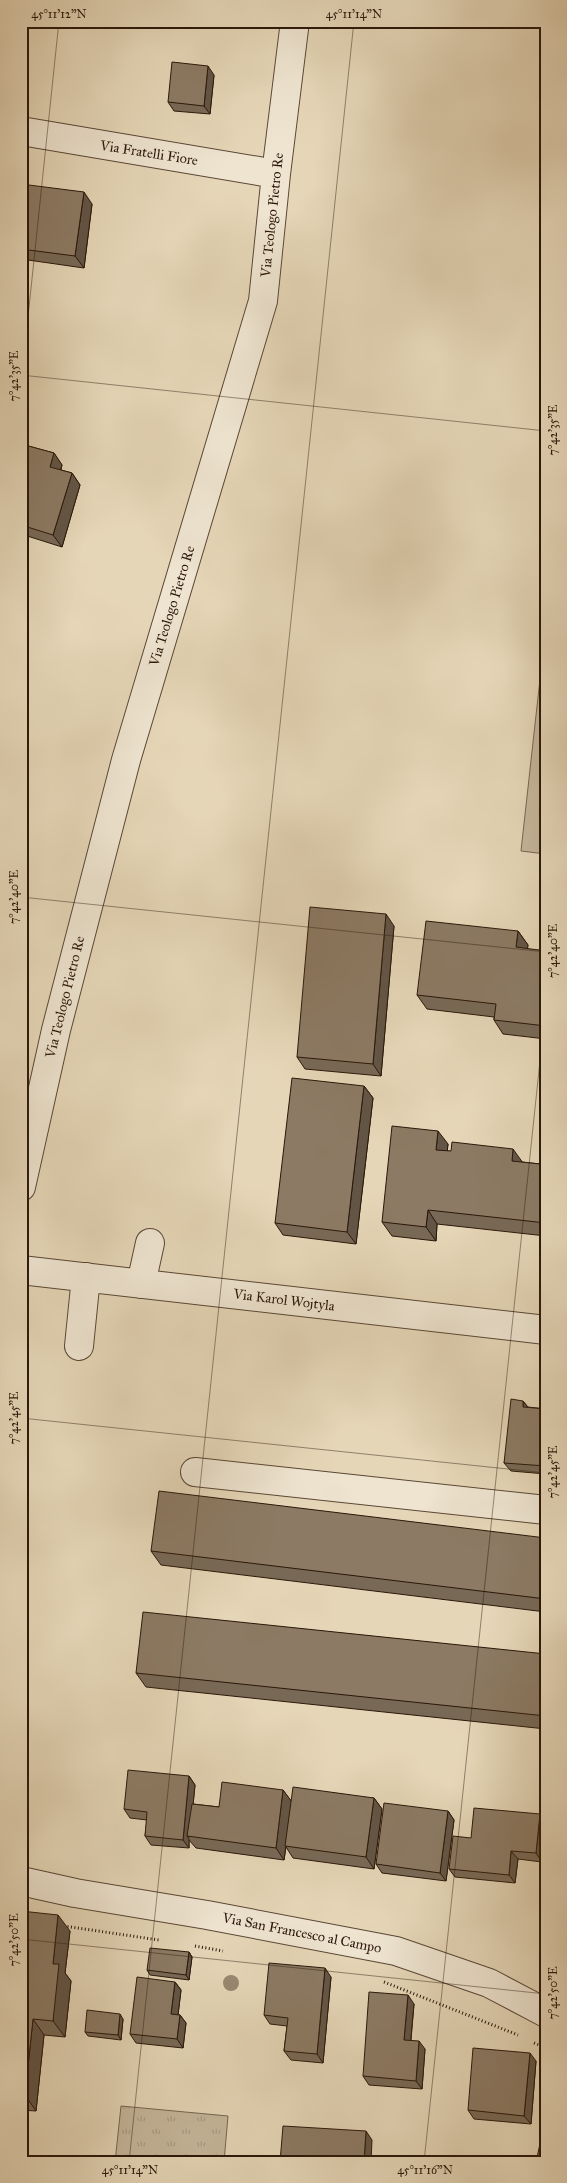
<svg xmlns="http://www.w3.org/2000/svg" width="567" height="2183" font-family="'IM FELL Great Primer',serif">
<defs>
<pattern id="grass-tufts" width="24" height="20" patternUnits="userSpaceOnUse" patternTransform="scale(1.25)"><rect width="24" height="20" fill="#c5b69a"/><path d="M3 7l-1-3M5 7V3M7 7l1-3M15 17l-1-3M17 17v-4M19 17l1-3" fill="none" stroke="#a99c83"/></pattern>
</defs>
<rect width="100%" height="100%" fill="#e5d6b7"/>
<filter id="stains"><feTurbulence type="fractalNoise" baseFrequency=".004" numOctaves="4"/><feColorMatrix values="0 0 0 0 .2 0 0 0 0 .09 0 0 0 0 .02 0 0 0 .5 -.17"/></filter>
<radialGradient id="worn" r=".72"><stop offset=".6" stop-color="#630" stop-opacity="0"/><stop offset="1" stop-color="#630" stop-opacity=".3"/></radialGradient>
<path fill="url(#grass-tufts)" stroke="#786652" d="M121 2106 228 2116 224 2162H115Z"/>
<path fill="#c5b69a" stroke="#786652" d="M546 625V854L521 851Z"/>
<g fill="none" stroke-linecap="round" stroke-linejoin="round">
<defs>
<path id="minor" d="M21 131 276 174
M21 1187 56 1030 126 760 263 301 276 174 295 21
M21 1270 546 1330
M141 1284 150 1243
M79 1346 86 1277
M195 1472 546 1510
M21 1881 75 1893 207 1915 396 1951 489 1983 546 2013"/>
</defs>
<use href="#minor" stroke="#5a4735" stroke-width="30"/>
<path stroke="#2b170a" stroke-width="3" stroke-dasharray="1 2.5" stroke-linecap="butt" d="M64 1926 159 1940
M195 1946 223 1951
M384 1982 518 2035
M534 2043 546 2048"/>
<use href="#minor" stroke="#eee4d0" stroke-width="28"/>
</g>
<circle fill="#988770" cx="231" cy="1983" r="8"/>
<path fill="#786956" stroke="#2b170a" d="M160 21H199V26Z
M214 75 210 114 174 111 168 102Z
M21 184 92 204 84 268 21 259Z
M21 444 54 453 62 465 61 470 72 473 80 485 62 547 21 534Z
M394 926 381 1076 305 1069 297 1057Z
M518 931 528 945 527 949 546 951V1039L503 1034 494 1020V1017L427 1009 417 995Z
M364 1086 373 1098 356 1244 283 1235 275 1223Z
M448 1144 447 1151 522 1162 540 1164 546 1152V1236L437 1224 436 1241 392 1236 382 1222Z
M523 1401 528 1407 546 1409V1474L511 1471 504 1463Z
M546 1538V1612L161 1565 151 1551Z
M546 1654V1729L146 1687 136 1673Z
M189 1776 195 1785 193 1804 219 1807 283 1790 291 1801 374 1798 382 1809 374 1869 293 1858 286 1847 284 1860 196 1848 189 1840V1848L151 1845 145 1836 147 1820 130 1818 124 1809Z
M448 1811 454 1820 446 1881 382 1873 376 1864Z
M546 1823 542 1862 518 1859 515 1883 455 1877 449 1869 471 1838Z
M21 1911 70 1931 65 1973 71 1981 65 2037 44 2035 36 2111 21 2110Z
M189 1952 192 1957 189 1980 150 1975 147 1970Z
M331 1977 323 2063 291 2060 284 2051 287 2026 270 2024 264 2015Z
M175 1982 181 1990 178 2015H180L186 2023 183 2048 136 2043 130 2034Z
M414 2004 411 2040 425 2049 422 2089 369 2085 363 2076Z
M123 2019 121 2040 88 2036 85 2032Z
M536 2061 531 2124 474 2119 468 2110Z"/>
<path fill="#625546" stroke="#2b170a" d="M195 21H199V26Z
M208 66 214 75 210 114 204 106Z
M84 192 92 204 84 268 75 256Z
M54 453 62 465 58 478 50 467Z
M72 473 80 485 62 547 53 535Z
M386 914 394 926 381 1076 373 1064Z
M518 931 528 945 526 961 516 947Z
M364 1086 373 1098 356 1244 347 1232Z
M438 1131 448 1144 446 1164 436 1150Z
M513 1149 523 1163 512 1161Z
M428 1210 437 1224 436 1241 426 1227Z
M523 1401 529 1409 523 1407Z
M189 1776 195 1785 190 1837 187 1836 189 1839V1848L183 1840Z
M283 1790 292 1802 284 1860 276 1848Z
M374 1798 382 1809 374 1869 366 1857Z
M448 1811 454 1820 446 1881 440 1873Z
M540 1814 546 1823 542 1862 536 1853Z
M511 1851 518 1859 515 1883 509 1875Z
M58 1915 70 1931 65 1973 71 1981 65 2037 53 2021V1964Z
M189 1952 192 1957 189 1980 186 1975Z
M325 1968 331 1977 323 2063 317 2054Z
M175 1982 181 1990 177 2023 171 2014Z
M408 1995 414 2004 410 2048 404 2040Z
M120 2014 123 2019 121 2040 118 2035Z
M180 2015 186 2023 183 2048 177 2039Z
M33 2019 44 2035 36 2111 25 2095Z
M419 2041 425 2049 422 2089 416 2081Z
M530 2053 536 2061 531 2124 524 2116Z
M366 2131 372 2140 371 2162H364Z"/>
<path fill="#8c7a64" stroke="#2b170a" d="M172 62 208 66 204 106 168 102Z
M21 184 84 192 75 256 21 249Z
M21 444 54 453 50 467 72 473 53 535 21 525Z
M310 907 386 914 373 1064 297 1057Z
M426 921 518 931 516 947 546 951V1026L494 1020 496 1004 417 995Z
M292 1078 364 1086 347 1232 275 1223Z
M392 1126 438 1131 436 1150 451 1151 452 1142 513 1149 512 1161 540 1164 541 1152H546V1223L428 1210 426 1227 382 1222Z
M511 1399 523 1401V1407L546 1409V1466L504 1463Z
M159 1491 546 1538V1599L151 1551Z
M143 1612 546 1654V1716L136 1673Z
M128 1770 189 1776 183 1840 145 1836 147 1812 124 1809Z
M222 1782 283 1790 276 1848 187 1836 192 1804 219 1807Z
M293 1787 374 1798 366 1857 285 1846Z
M384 1803 448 1811 440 1873 376 1864Z
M474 1808 540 1814 536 1853 511 1851 509 1875 449 1869 453 1836 471 1838Z
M21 1911 58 1915 53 1964H59L53 2021 33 2019 25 2095H21Z
M150 1948 189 1952 186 1975 147 1970Z
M269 1963 325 1968 317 2054 284 2051 288 2018 264 2015Z
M137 1977 175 1982 171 2014 180 2015 177 2039 130 2034Z
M369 1992 408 1995 404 2040 419 2041 416 2081 363 2076Z
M87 2010 120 2014 118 2035 85 2032Z
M473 2048 530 2053 524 2116 468 2110Z
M283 2126 366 2131 364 2162H280Z
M543 2130 546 2131V2162H536Z"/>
<path fill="none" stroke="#2b170a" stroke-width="1" stroke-opacity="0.45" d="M21 375 546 431M21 384 59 21M21 897 546 952M21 1418 546 1473M21 1939 546 1994M129 2162 354 21M424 2162 546 1004"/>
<g text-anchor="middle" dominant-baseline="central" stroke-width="4" stroke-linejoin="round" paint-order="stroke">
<g font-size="14" fill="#2b170a" stroke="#eee4d0">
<text transform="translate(149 153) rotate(9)">Via Fratelli Fiore</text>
<text transform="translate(272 215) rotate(-84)">Via Teologo Pietro Re</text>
<text transform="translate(172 606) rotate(-73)">Via Teologo Pietro Re</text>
<text transform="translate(65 997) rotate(-76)">Via Teologo Pietro Re</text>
<text transform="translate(284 1300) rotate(7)">Via Karol Wojtyla</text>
<text transform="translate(302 1933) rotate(11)">Via San Francesco al Campo</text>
</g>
</g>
<rect width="567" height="2183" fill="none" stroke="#e5d6b7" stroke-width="55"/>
<rect x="28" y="28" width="512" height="2128" fill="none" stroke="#2b170a" stroke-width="2"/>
<g font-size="12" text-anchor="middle" fill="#2b170a">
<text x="59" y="18">45°11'12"N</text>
<text x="354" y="18">45°11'14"N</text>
<text transform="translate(14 376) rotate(-90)" y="4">7°42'35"E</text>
<text transform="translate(553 430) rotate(-90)" y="4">7°42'35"E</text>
<text transform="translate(14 897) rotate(-90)" y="4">7°42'40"E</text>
<text transform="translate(553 951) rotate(-90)" y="4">7°42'40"E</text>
<text transform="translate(14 1418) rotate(-90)" y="4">7°42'45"E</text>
<text transform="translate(553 1472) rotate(-90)" y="4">7°42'45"E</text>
<text transform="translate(14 1940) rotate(-90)" y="4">7°42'50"E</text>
<text transform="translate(553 1993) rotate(-90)" y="4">7°42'50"E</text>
<text x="130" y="2174">45°11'14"N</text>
<text x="425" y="2174">45°11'16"N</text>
</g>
<rect width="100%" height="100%" filter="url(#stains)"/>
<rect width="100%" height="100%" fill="url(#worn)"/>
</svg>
